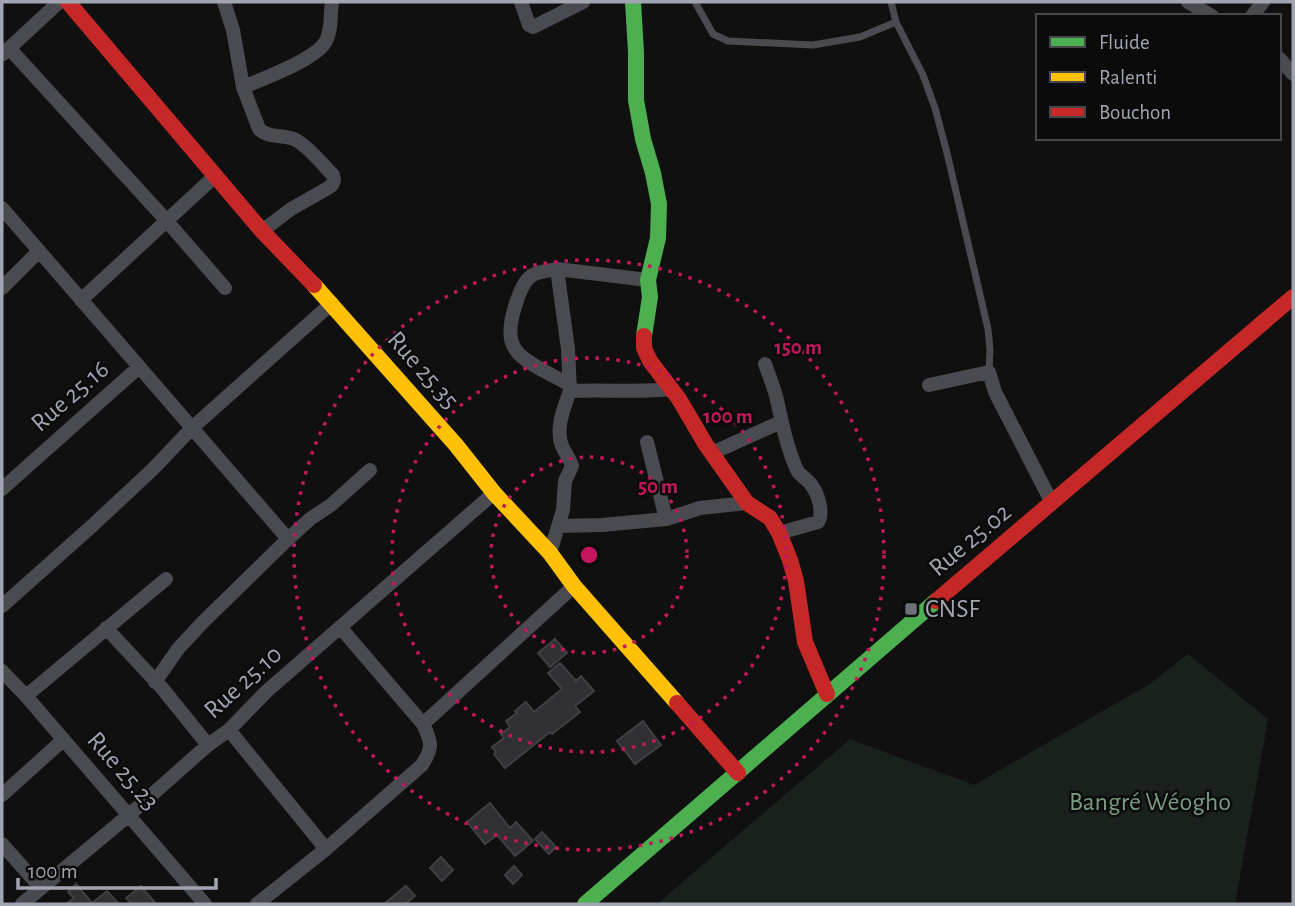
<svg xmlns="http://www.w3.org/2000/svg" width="1295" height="906" font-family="'Alegreya Sans',sans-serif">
<rect width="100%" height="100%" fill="#101010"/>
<path fill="#1a201c" d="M1188 654 1268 719 1235 904H657L850 739 974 785 1148 685Z"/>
<path fill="#313133" stroke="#404044" stroke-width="2" d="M555 639 567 653 550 667 538 653Z
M560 663 576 681 581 676 594 691 575 706 580 712 552 734 550 732 505 768 494 754 496 752 492 747 504 738 501 734 510 727 506 721 517 713 515 711 526 702 534 712 562 689 548 673Z
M643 721 661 745 635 764 617 741Z
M490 803 510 828 516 822 533 841 515 856 497 835 485 844 467 822Z
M542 832 556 847 549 854 535 839Z
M441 857 453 870 442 881 430 868Z
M514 866 522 875 513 884 505 875Z
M76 884 92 903 107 891 119 904H66L74 898 68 892Z
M141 886 156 904H132L126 898Z
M406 886 415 896 405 904H384Z"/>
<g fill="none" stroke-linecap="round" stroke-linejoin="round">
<path stroke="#4a4b50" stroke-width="7" d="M695 2 713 34 728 41 813 45 860 37 896 22
M891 2 896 22 923 75 935 108 947 153 988 329 990 349 989 372"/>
<path stroke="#4a4b50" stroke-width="14" d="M224 2 233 30 243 87 259 129C269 139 284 134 296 140 310 148 322 164 333 175L334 180 332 185 328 188 291 209 262 231
M521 2 529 25 533 27 583 2
M1188 2 1212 16
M1252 16 1263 2
M9 48 166 220 225 288
M3 54 59 2
M1279 58 1293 74
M243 87C263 79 317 59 326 41 332 30 330 14 332 2
M2 208 288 539
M557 269C548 271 538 271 531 276 519 285 508 324 511 338 511 343 515 349 518 353 532 367 553 375 570 385
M2 288 39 251
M81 300 215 176
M765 364C769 375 773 385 776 396 782 421 786 446 797 470 801 477 808 479 812 486 818 494 824 513 818 522L779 533
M929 385 989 372 995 392 1052 503
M570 391 568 349 557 269 648 280
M647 442 666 519
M712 453 781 422
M2 489 139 367
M558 526 602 525 666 519 700 508 747 503
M550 553 563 510 565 481 572 466C570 459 565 453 562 446 555 428 564 408 570 391 604 389 638 393 672 389
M2 606 93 525 153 469 192 428 332 303
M106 628 162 688 208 745
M2 671 26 696 205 904
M155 682 178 649 202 623 288 539 310 519 331 505 370 470
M26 696 166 579
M423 724 574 586
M229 730 326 849
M2 795 63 740
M2 844 41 888
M22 904 129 815 208 745 229 730 267 691 494 493
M257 904 326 849 422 765C433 747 432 743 423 724L340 627"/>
<path stroke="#4caf50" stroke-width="16" d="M633 2 636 52V100L643 139 653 173 659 204 658 238 648 280 650 297 644 336
M585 904 936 601"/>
<path stroke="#ffc107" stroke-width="16" d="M314 285 456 445 494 493 550 553 574 586 677 703"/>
<path stroke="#c62828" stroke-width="16" d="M68 2 262 231 314 285
M644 336V348L650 361 679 399 706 445 747 503 770 518 779 533 790 560 796 581 805 642 827 694
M936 601 1293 297
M677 703 738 773"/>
</g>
<g fill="none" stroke="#c2185b" stroke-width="3.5" stroke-dasharray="3.5 7">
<circle cx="589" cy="555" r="98"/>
<circle cx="589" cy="555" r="197"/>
<circle cx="589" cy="555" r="295"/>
</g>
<rect fill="#6e7079" stroke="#0b0b0c" stroke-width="2.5" x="904" y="602" width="14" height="14" rx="3.5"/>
<g text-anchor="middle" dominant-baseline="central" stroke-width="5" stroke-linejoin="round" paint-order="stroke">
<g font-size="26" fill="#a1a4b1" stroke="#0b0b0c">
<text transform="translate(423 370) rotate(49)">Rue 25.35</text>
<text transform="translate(70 396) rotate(-41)">Rue 25.16</text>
<text transform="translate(970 540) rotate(-40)">Rue 25.02</text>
<text transform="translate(243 682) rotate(-42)">Rue 25.10</text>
<text transform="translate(123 771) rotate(49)">Rue 25.23</text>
</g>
<g font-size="26" fill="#a1a4b1" stroke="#0b0b0c" text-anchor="start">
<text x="925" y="609">CNSF</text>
</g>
<g font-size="26" fill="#799b80" stroke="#0b0b0c">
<text x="1150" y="802">Bangré Wéogho</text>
</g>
</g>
<circle cx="589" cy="555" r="10" fill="#c2185b" stroke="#0b0b0c" stroke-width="3.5"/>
<g font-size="21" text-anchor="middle" font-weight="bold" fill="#c2185b" stroke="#0b0b0c" stroke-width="5" stroke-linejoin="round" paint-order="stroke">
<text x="798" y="354">150 m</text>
<text x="728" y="423">100 m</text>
<text x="658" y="493">50 m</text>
</g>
<rect width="1295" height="906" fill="none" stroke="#a1a4b1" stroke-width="7"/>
<rect x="1036" y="14" width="245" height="126" fill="#0b0b0c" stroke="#47484e" stroke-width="2"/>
<rect x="1050" y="37" width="35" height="10" fill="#4caf50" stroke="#47484e" stroke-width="2"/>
<text x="1099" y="49" font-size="21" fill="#a1a4b1">Fluide</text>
<rect x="1050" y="72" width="35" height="10" fill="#ffc107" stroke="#47484e" stroke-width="2"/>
<text x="1099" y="84" font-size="21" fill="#a1a4b1">Ralenti</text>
<rect x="1050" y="107" width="35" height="10" fill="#c62828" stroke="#47484e" stroke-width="2"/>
<text x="1099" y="119" font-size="21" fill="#a1a4b1">Bouchon</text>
<path d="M18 878v10h198v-10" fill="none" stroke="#a1a4b1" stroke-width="3.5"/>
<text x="28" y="878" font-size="21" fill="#a1a4b1" stroke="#0b0b0c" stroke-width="5" paint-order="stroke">100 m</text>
</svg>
